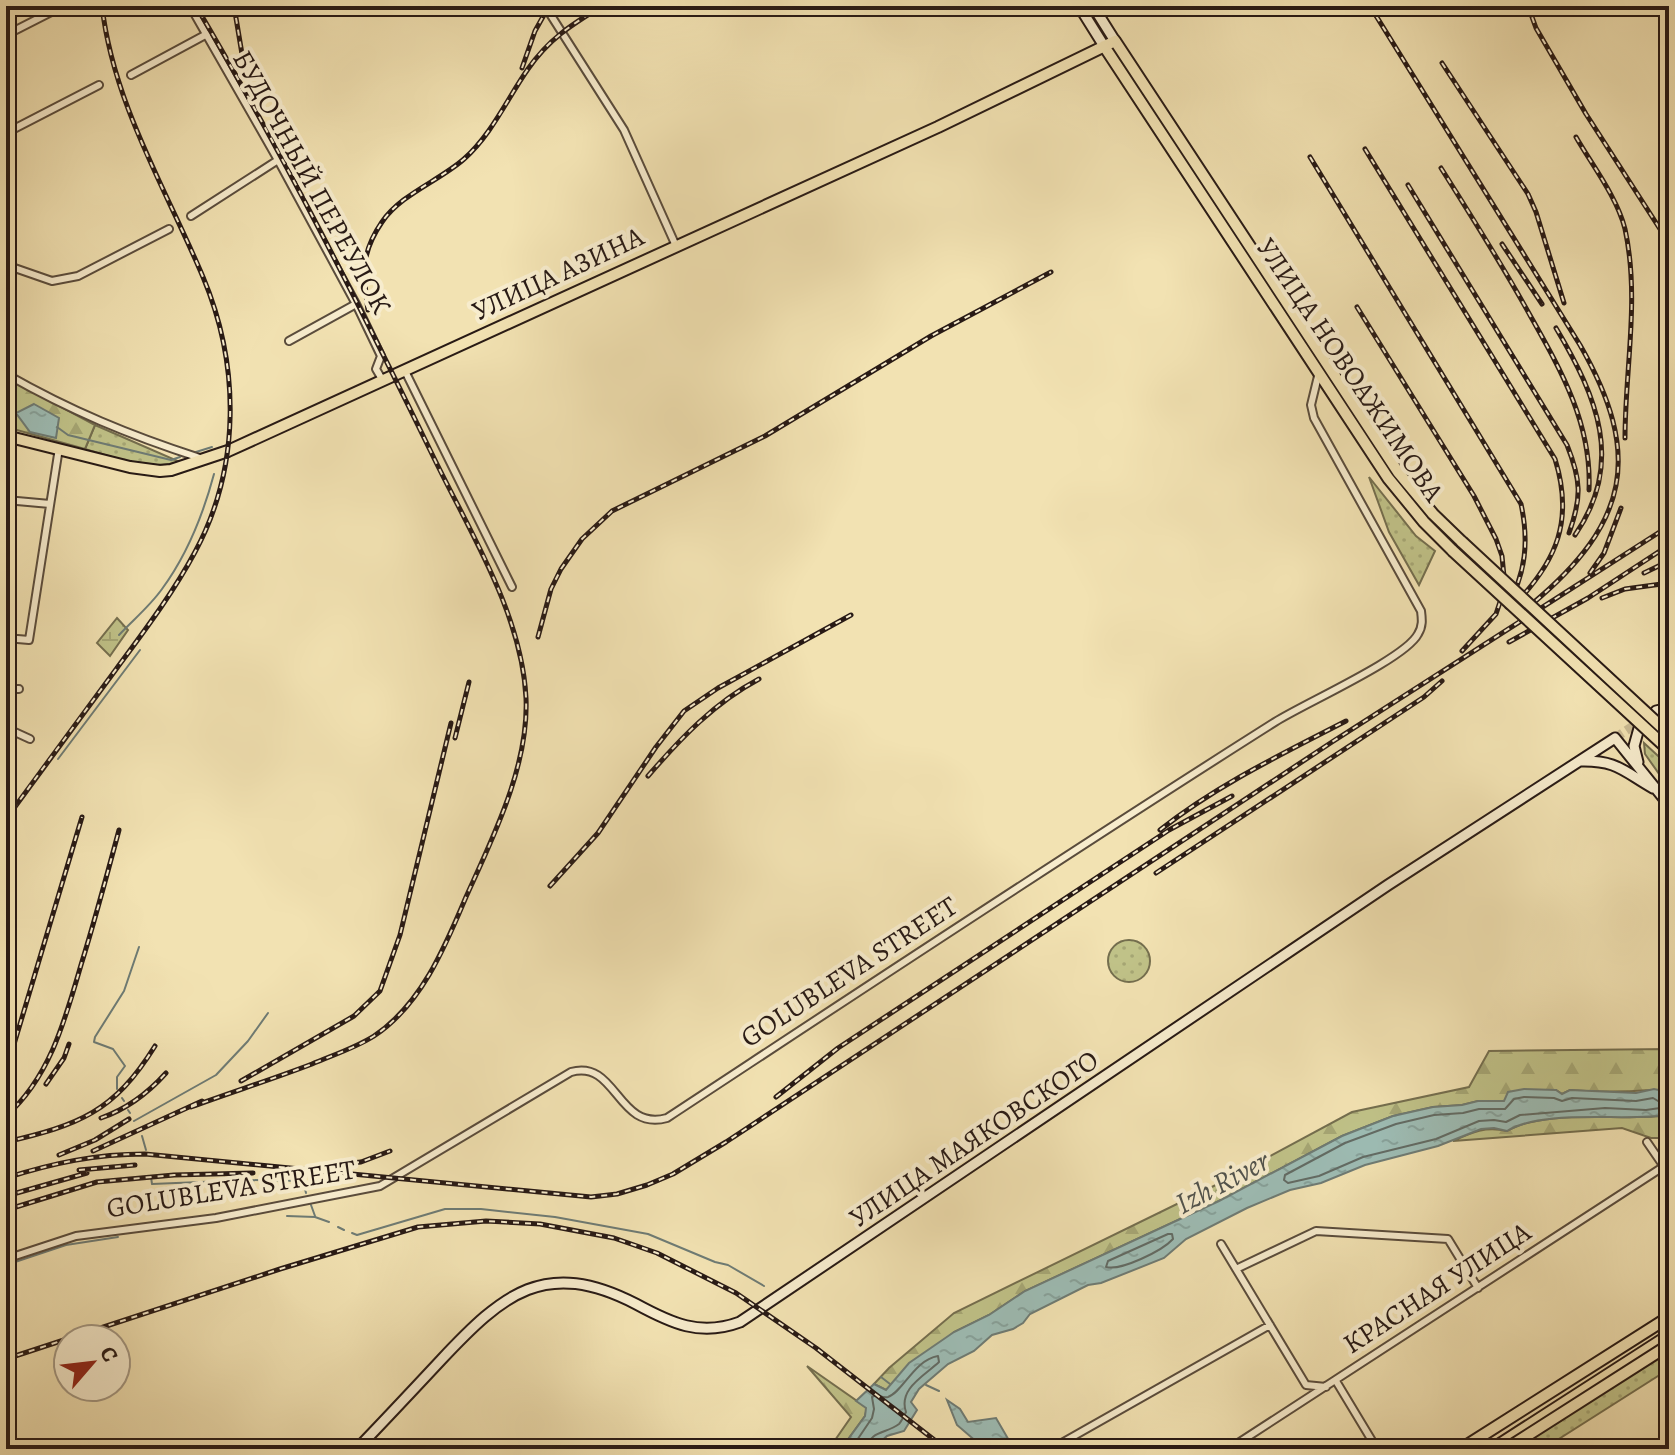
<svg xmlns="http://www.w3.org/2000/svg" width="1675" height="1455" font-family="Alegreya,serif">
<defs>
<pattern id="grass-dots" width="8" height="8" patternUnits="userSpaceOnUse" patternTransform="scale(2)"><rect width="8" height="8" fill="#c0c288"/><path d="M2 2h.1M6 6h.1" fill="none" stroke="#a5a674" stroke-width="1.8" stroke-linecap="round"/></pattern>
<pattern id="forest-firs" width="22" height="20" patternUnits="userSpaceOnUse" patternTransform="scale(2)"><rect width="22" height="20" fill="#c0c288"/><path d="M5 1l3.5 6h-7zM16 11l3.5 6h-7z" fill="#a5a674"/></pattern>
<pattern id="wetland-marsh" width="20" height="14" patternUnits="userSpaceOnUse" patternTransform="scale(2)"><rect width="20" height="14" fill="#c0c288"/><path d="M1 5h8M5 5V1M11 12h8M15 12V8" fill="none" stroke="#a5a674"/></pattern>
<pattern id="water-ripples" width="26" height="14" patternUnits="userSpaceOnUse" patternTransform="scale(2)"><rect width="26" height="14" fill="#9dbcb4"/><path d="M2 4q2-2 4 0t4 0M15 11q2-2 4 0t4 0" fill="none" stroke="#87a19a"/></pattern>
</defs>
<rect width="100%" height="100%" fill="#f2e2b2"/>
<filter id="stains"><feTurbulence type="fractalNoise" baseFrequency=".0025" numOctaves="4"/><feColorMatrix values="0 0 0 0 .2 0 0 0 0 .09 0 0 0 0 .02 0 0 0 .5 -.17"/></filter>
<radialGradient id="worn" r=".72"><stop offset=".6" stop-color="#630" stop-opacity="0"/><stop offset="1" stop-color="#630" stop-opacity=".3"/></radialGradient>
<path fill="url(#grass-dots)" stroke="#746e4e" stroke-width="2" d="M95 425 180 462C148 471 116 458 85 449Z
M1369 477 1416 536 1435 551 1419 585 1389 532Z
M1644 743 1669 766V788L1645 754Z
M1108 961a21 21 0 1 1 42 0a21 21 0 1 1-42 0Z
M1669 1351V1369L1543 1449H1516Z"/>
<path fill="url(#forest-firs)" stroke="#746e4e" stroke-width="2" d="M11 380 95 425 85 449 6 427V394Z
M1669 1049V1092C1662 1093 1657 1089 1650 1090 1624 1092 1596 1092 1570 1090L1562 1094 1556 1090H1537L1504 1101H1478L1462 1105 1433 1107 1393 1116 1342 1136 1219 1201 1025 1291 989 1315 954 1332 886 1390 874 1384 889 1368 954 1313 1224 1181 1352 1112 1469 1087 1489 1051Z
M1669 1115V1138H1651L1622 1128 1453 1141C1472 1132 1486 1126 1507 1131 1546 1108 1623 1122 1669 1115Z
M807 1366 867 1408 865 1416 841 1449H821L833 1443 851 1417Z"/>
<path fill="url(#wetland-marsh)" stroke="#746e4e" stroke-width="2" d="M117 618 128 630 110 656 97 643Z"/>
<path fill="url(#water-ripples)" stroke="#6e7b74" stroke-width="2" d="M34 404 59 418 56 438 30 432 16 413Z
M1524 1089 1556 1090 1562 1094 1570 1090 1636 1093 1654 1089 1669 1092V1115C1623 1122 1545 1108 1507 1131L1494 1128 1481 1129 1438 1146 1365 1165 1321 1183 1290 1190 1247 1208 1186 1239 1164 1258 1101 1283 1088 1285 1030 1314 1023 1323 1013 1329 992 1335 974 1351 948 1364 919 1389 911 1402 917 1410 904 1431 887 1436 873 1449H841L865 1416 866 1408 856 1401 874 1384 886 1390 909 1363 954 1332 989 1315 1025 1291 1219 1201 1342 1136 1393 1116 1433 1107 1462 1105 1478 1101H1504L1508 1092Z
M947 1400 960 1409 968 1422 996 1418 1014 1449H985L957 1425Z"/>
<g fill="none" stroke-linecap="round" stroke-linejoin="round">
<path stroke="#626b64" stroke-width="2" d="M1524 1097 1554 1098 1562 1101 1572 1098 1636 1101 1653 1098 1663 1104 1660 1108 1646 1110 1605 1108 1520 1115 1506 1122 1494 1120 1479 1121 1436 1139 1363 1157 1319 1176 1288 1183 1284 1180 1285 1175 1345 1143 1396 1124 1434 1115 1463 1113 1479 1109H1505L1514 1099Z
M1168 1234H1172L1173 1239C1162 1251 1121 1271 1106 1267L1108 1261Z
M851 1449 872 1418 874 1409 872 1397 876 1395C880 1396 884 1398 888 1397 903 1392 914 1360 938 1356L939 1362C924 1376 898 1389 906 1412 905 1414 901 1422 899 1424 886 1434 870 1430 867 1449"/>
<path stroke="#6e7b74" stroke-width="2" d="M57 427 68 435 171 460 180 457
M196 452 212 447
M119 635C133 620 150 606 162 589 187 555 203 515 214 474
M58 759 140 650
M117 1089V1077L125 1066 113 1049 94 1042 95 1037 124 991 139 947
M122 1098 124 1101
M128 1110 130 1113
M134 1121 216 1075 248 1041 268 1013
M142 1136 146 1150
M151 1177 152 1184 249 1180 303 1181 306 1193
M311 1205 315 1216
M287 1216 315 1217 329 1222
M338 1227 344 1230
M352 1233 357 1235 445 1209H481L555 1217 648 1234 715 1262 728 1265 764 1286
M6 1265 66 1245 118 1237
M881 1377 890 1384
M926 1385 939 1391"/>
<path stroke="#caba93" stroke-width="9" stroke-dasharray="9 4.5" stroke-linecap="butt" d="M1615 738 1642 720"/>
<defs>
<path id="street" d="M190 6 278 160 356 304 381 356 376 369 383 381
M545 6 624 130 676 246
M6 35 63 6
M131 75 207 34
M6 133 99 85
M191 216 278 160
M6 265 52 281 78 276 169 229
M289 341 356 304
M405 371 512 587
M6 374C71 411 129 435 200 458
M6 500 50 504
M6 638 29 640 59 448
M6 689H19
M6 728 30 739
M1647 1142 1669 1174
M1221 1244 1306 1385 1326 1387
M6 1259 76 1236 216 1218 380 1186 571 1072C617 1059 617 1132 667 1118 869 985 1071 851 1275 722 1305 703 1405 659 1418 634 1423 626 1422 619 1421 611L1314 418 1311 405 1319 372
M1236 1269 1316 1231 1448 1239 1478 1288
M1336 1381 1377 1449
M1051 1449 1270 1325
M1229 1449 1669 1163
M1664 1449 1669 1446"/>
<path id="secondary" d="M1079 6 1104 46
M1093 6 1115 41
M1656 711 1669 708
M1580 761C1617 760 1623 771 1653 788
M1638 762 1634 746 1641 721
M357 1449C385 1420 413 1390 441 1360 503 1294 545 1257 636 1304 671 1323 700 1337 740 1322L1388 885 1615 738 1669 805"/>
<path id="primary" d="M1104 46 1388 478 1424 522 1453 551
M6 436 130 467 160 471 171 470 228 451 938 127 1115 41 1398 472 1433 514 1462 542
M1461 1449 1669 1317
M1506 1449 1669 1345"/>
</defs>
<use href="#street" stroke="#5a4c3c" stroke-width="10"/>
<use href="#secondary" stroke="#281a15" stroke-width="13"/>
<use href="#primary" stroke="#281a15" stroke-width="14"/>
<use href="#street" stroke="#f7eccd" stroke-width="6"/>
<use href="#secondary" stroke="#f7eccd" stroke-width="9"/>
<use href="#primary" stroke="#f2e2b2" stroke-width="10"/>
<path stroke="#281a15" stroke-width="2" d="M1481 1449 1669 1328"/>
<defs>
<path id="rail" d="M234 6 246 78
M1370 6 1580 345C1643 455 1629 523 1532 604
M1528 6 1536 28 1586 114 1669 243
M1442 63 1528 194 1536 212 1564 303
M522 68 535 31 549 6
M1576 137C1592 165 1617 197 1625 229 1640 298 1625 369 1625 438
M1365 149 1555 459C1574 520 1557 561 1514 605
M1310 157 1521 504C1529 541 1526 573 1507 607
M1441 168C1472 217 1503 266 1531 317 1562 372 1592 425 1589 490
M1408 185 1567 445C1581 480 1582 497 1569 533
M1502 244 1542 304
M1357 307 1474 496 1496 539 1502 556 1505 587 1496 614 1462 651
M368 310C363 274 360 254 382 222 401 194 439 181 464 159 492 134 507 99 528 69 549 39 571 25 602 6
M1556 328C1597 397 1625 463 1575 535
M1667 386 1669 389
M1590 573 1604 553 1621 508
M1644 573 1669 561
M1602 598 1625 589 1669 583
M538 637 551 589 561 569 582 539 612 511 765 436 931 336 1051 272
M1509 642 1588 598 1669 545
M455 738 469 682
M648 776C681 738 714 703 759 679
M6 819C43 768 80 718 117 668 145 630 173 593 195 552 241 467 240 365 203 277 166 189 113 103 102 6
M1160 830C1217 785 1282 754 1346 721
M1156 873 1424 697 1442 681
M550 886 598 833 656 747 684 711 718 688 851 615
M6 1071 82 817
M241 1081 354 1016 380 991 400 935 451 723
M46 1084 64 1058 69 1044
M776 1097 838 1048 1169 830 1232 796
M191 1107C232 1092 273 1079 312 1064 333 1055 355 1048 374 1036 421 1005 445 947 466 897 493 837 529 766 526 698 522 613 468 529 432 454 358 302 282 152 196 6
M6 1116C50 1077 65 1020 81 965 95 920 107 875 119 830
M101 1118C127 1109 149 1092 166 1073
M6 1142C79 1125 114 1112 155 1046
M93 1151 202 1101
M59 1155 95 1140 129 1119
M341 1164 361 1162 390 1151
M79 1170 135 1165
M6 1178C53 1163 96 1154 145 1154L591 1197 617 1194 647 1185 673 1174 726 1142 1332 742 1669 526
M6 1196 87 1173
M6 1210 97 1182 174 1175 253 1173
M6 1359 280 1269 418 1227 486 1221 540 1224 614 1238 657 1253 736 1293 816 1348 946 1449"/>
</defs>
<use href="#rail" stroke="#281a15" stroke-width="5"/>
<use href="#rail" stroke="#f7eccd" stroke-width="2" stroke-dasharray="6" stroke-linecap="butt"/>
<defs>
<path id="primary-bridge" d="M1462 542 1669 734
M1453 551 1669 750"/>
</defs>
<use href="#primary-bridge" stroke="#281a15" stroke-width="14" stroke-linecap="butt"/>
<use href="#primary-bridge" stroke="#f2e2b2" stroke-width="10"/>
</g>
<g text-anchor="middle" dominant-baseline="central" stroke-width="8" stroke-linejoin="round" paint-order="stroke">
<g font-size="28" fill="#281a15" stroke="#f7eccd">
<text transform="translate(312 182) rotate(61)">БУДОЧНЫЙ ПЕРЕУЛОК</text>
<text transform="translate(558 274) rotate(-25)">УЛИЦА АЗИНА</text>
<text transform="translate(1350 370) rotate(56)">УЛИЦА НОВОАЖИМОВА</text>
<text transform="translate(849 972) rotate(-33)">GOLUBLEVA STREET</text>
<text transform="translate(974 1139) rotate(-34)">УЛИЦА МАЯКОВСКОГО</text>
<text transform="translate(231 1189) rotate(-9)">GOLUBLEVA STREET</text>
<text transform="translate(1437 1288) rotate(-33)">КРАСНАЯ УЛИЦА</text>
</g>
<g font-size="30" font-style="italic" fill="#51534d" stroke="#f7eccd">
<text transform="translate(1222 1182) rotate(-28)">Izh River</text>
</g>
</g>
<rect width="1675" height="1455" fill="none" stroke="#f2e2b2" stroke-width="32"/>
<rect x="8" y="8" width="1659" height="1439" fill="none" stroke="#281a15" stroke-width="4"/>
<rect x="16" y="16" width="1643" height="1423" fill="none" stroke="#281a15" stroke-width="2"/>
<g transform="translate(92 1363) rotate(62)"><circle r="38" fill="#f7eccd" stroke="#a49883" stroke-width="2"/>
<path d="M0-6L14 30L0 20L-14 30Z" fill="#8f2418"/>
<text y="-12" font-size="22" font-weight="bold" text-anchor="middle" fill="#281a15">С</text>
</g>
<rect width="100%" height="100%" filter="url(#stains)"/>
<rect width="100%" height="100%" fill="url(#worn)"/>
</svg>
